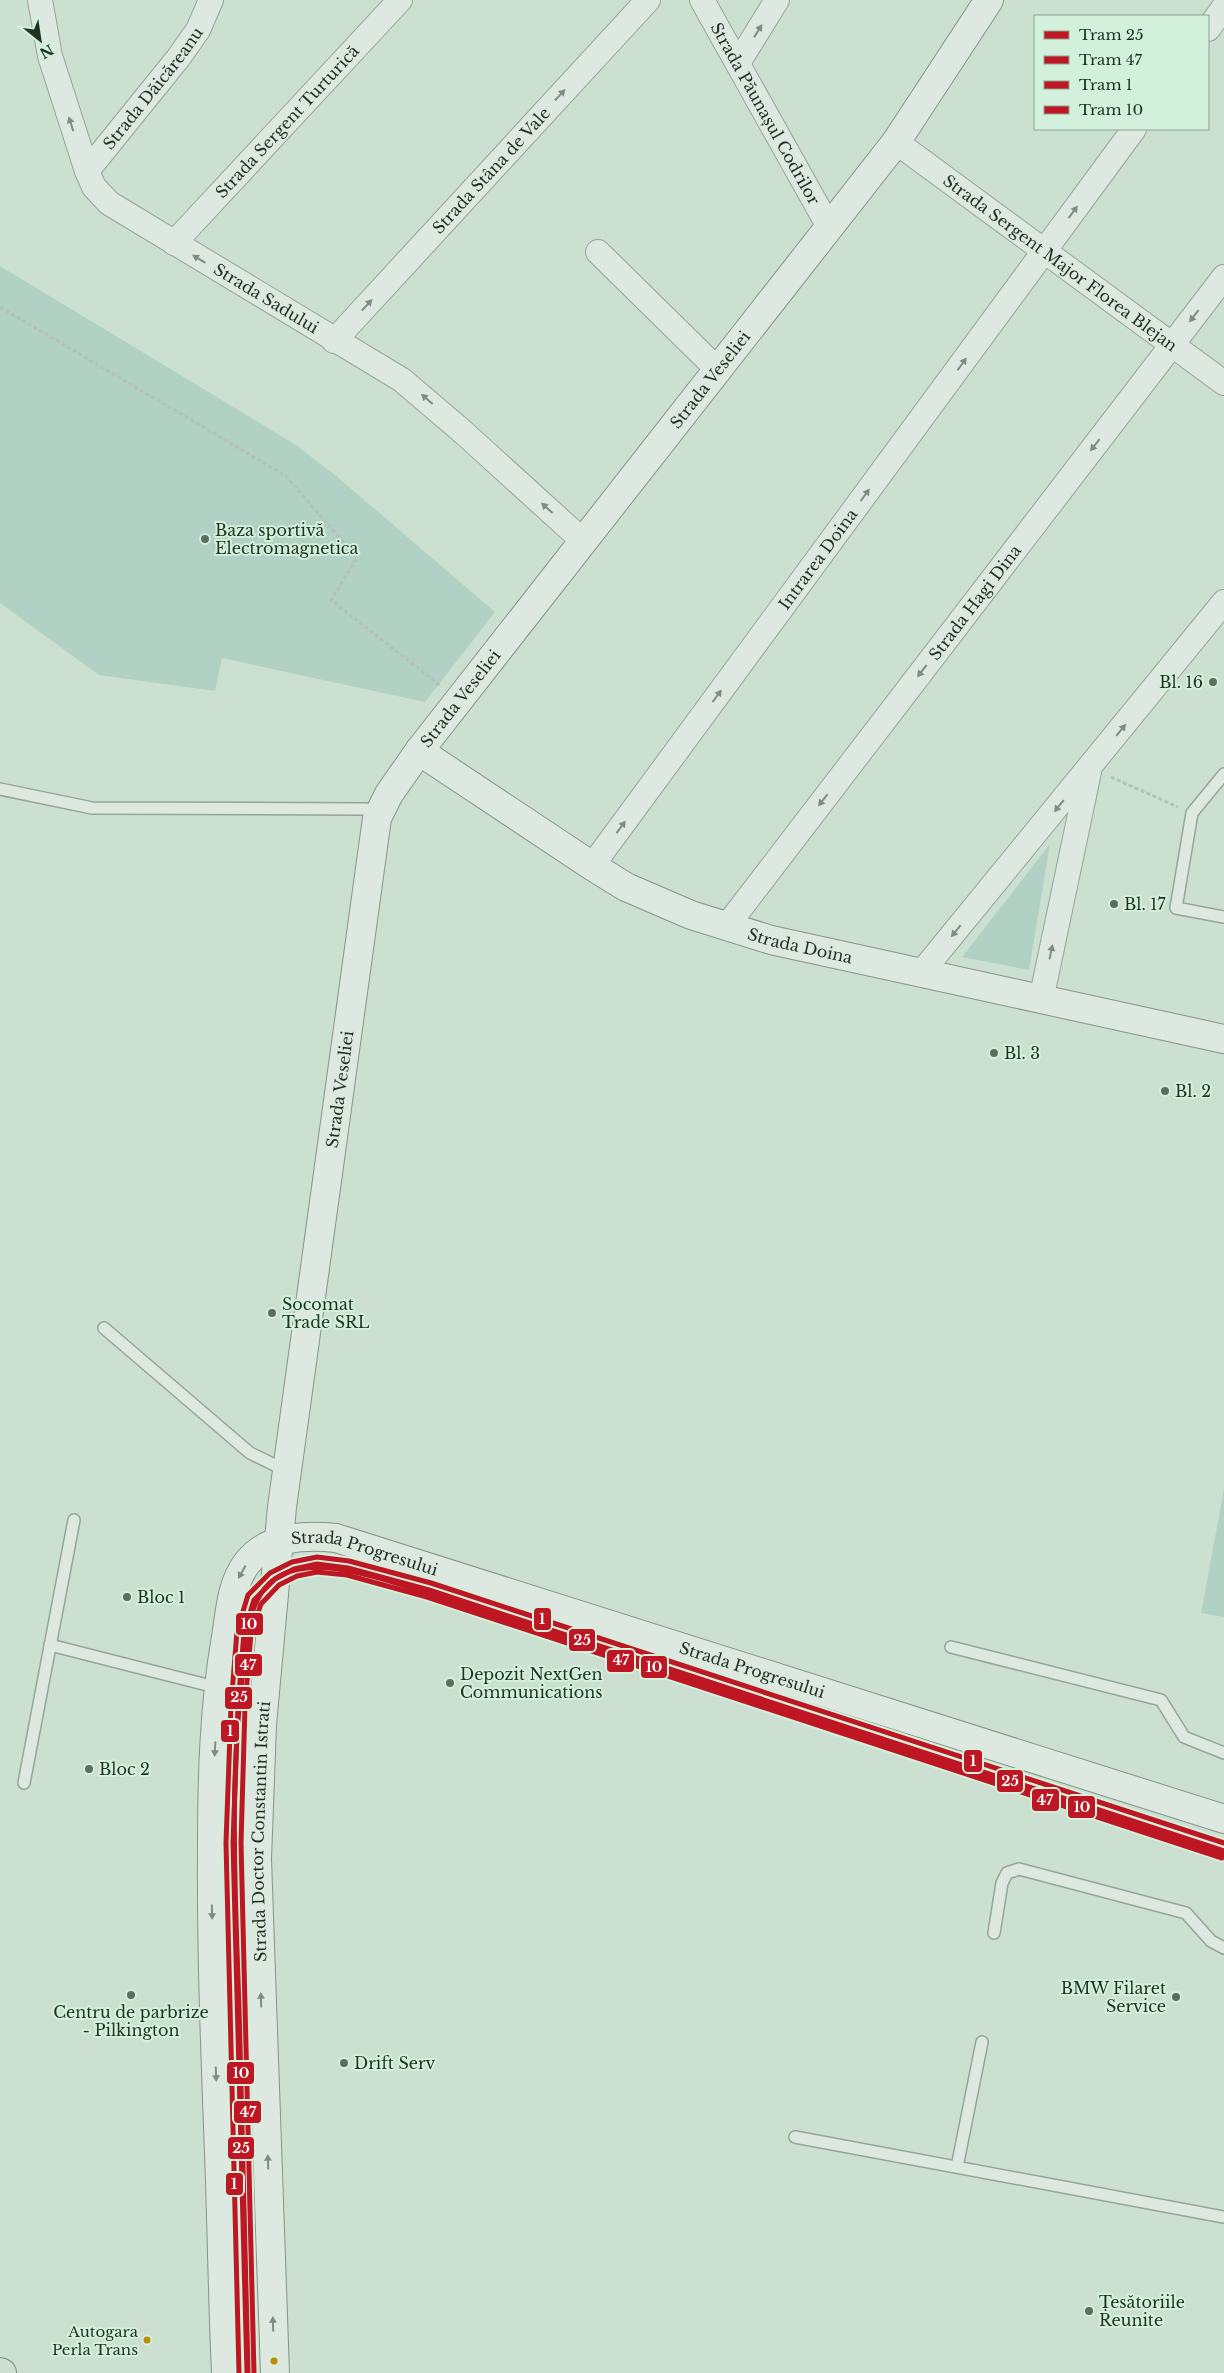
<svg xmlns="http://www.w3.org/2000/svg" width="1224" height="2373" font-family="'Libre Baskerville',serif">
<rect width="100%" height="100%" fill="#cce0d2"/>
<path fill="#b0d1c3" d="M0 266 296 445 335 475 495 612 425 702 222 658 215 691 99 675 0 603Z
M1050 844 1029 970 962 957Z
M1224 1489V1617L1201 1613Z"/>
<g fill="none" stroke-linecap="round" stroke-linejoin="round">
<defs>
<path id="lane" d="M1224 774 1192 813 1176 908 1224 917
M0 789 92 808 365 809 379 811
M104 1328 250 1453 287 1471
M50 1645 219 1688
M951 1647 1161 1700 1184 1737 1224 1753
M24 1783 74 1520
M994 1933 1002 1883 1007 1873 1019 1869 1186 1913 1211 1941 1224 1948
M795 2137 1224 2217
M957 2167 982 2042"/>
<g id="street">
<path id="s1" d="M40 0 50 56 87 171 94 187 109 203 402 380 463 432 583 541"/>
<path id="s2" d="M702 0 829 227"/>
<path d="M1208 29 1224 7"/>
<path d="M738 63 777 0"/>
<path id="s3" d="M896 142 1224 383"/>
<path id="s4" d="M87 171 179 57 198 30 211 0"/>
<path id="s5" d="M174 243 400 0"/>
<path d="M598 252 717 369"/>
<path id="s6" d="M334 341 648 0"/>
<path id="s7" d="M592 866 1134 129"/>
<path id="s8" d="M726 927 1224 277"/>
<path d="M921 973 1224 602"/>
<path d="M1041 1000 1089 772"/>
</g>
<g id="secondary">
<path id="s9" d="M419 751 592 866 626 887 691 915 771 940 1224 1039"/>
<path id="s10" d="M226 2373C223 2309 222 2245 220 2181 216 2070 211 1958 212 1847 212 1777 214 1706 226 1637 230 1612 231 1584 247 1563 268 1536 305 1535 336 1538L1224 1819"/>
<path id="s11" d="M275 2373 257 1859 262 1725 282 1507 377 818 389 794 419 751 896 142 989 0"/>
</g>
<path id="primary" d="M0 2372 2 2373"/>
</defs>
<use href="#lane" stroke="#95a598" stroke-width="14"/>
<use href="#street" stroke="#95a598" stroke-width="26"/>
<use href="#secondary" stroke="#859488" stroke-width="30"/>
<use href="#primary" stroke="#7c8a7e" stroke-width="30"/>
<path stroke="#b4c1b7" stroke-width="3" stroke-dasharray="4 2.5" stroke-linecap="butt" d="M0 307 286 476 357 558 331 600 441 686
M1111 777 1178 807"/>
<use href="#lane" stroke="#dde8e0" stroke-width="11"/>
<use href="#street" stroke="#dde8e0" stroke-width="24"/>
<use href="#secondary" stroke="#dde8e0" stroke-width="28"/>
<use href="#primary" stroke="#cfdfd3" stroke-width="28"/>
<defs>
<path id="tram-1" d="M247 2373 233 1843 238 1706 244 1632 254 1600 275 1579 294 1569 317 1564 348 1568 429 1590 1224 1851"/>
<path id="tram-2" d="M254 2373 241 1843 245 1706 251 1633 261 1604 279 1585 297 1576 317 1572 347 1575 427 1597 1222 1858"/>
<path id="tram-3" d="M239 2373 226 1843 231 1706 237 1631 248 1595 270 1573 292 1562 317 1557 349 1561 431 1583 1224 1843"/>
<path id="tram-4" d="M248 2373C246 2263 243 2153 240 2044 237 1918 227 1789 244 1663 247 1638 248 1609 265 1588 294 1553 356 1571 393 1582L1224 1854"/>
</defs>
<use href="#tram-1" stroke="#d2f0db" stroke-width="9"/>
<use href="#tram-2" stroke="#d2f0db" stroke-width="9"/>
<use href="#tram-3" stroke="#d2f0db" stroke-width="9"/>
<use href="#tram-4" stroke="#d2f0db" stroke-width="9"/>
<use href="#tram-1" stroke="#be1622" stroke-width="5"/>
<use href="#tram-2" stroke="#be1622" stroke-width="5"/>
<use href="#tram-3" stroke="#be1622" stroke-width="5"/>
<use href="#tram-4" stroke="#be1622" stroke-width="5"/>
</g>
<defs><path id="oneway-solid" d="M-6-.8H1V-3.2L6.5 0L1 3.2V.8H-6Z" transform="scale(1.25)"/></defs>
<g fill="#7e8d80">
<use href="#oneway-solid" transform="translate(758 31) rotate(-58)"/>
<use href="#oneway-solid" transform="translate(560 95) rotate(-47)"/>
<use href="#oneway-solid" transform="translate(71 124) rotate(-108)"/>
<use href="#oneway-solid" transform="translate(1073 212) rotate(-54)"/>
<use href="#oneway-solid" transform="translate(199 259) rotate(-149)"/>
<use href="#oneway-solid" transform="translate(367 305) rotate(-47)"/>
<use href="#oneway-solid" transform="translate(1194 316) rotate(128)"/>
<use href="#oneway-solid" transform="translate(962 364) rotate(-54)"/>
<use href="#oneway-solid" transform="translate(427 399) rotate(-139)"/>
<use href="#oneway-solid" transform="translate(1095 445) rotate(128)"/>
<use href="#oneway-solid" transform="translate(865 495) rotate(-54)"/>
<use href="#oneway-solid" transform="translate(547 508) rotate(-138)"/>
<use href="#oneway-solid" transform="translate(922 671) rotate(128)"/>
<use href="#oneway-solid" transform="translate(717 696) rotate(-54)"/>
<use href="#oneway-solid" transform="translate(1121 730) rotate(-51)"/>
<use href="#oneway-solid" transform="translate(823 800) rotate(128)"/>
<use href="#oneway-solid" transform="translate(1059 806) rotate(129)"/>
<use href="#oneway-solid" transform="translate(621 827) rotate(-54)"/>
<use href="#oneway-solid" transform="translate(956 931) rotate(129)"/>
<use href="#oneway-solid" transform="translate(1051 952) rotate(-78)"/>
<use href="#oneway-solid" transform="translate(242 1572) rotate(119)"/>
<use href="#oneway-solid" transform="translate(215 1749) rotate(93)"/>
<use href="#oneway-solid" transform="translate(212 1912) rotate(89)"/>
<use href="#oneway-solid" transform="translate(261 2000) rotate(-92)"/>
<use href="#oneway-solid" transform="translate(216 2074) rotate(88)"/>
<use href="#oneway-solid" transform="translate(268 2162) rotate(-92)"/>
<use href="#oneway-solid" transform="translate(273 2324) rotate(-92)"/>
</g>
<g fill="#5c6f5e" stroke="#d2f0db" stroke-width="2">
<circle cx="205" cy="539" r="5"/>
<circle cx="1213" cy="682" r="5"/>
<circle cx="1114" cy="904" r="5"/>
<circle cx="994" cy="1053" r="5"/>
<circle cx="1165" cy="1091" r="5"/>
<circle cx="272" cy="1313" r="5"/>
<circle cx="127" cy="1597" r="5"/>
<circle cx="450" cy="1683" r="5"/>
<circle cx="89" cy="1769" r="5"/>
<circle cx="131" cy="1995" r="5"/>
<circle cx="1176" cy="1997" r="5"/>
<circle cx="344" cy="2063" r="5"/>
<circle cx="1089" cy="2311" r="5"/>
</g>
<g fill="#c18908" stroke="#d2f0db" stroke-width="2">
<circle cx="147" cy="2340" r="4.5"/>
<circle cx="274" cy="2361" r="4.5"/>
</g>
<g text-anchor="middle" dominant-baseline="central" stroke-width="4" stroke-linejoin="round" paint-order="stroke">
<g font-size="15" fill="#1f3220" stroke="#d2f0db" text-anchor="end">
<text x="138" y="2331">Autogara<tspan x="138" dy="18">Perla Trans</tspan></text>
</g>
<g font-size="16" fill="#1f3220" stroke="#d2f0db">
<text stroke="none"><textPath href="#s4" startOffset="106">Strada Dăicăreanu</textPath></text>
<text stroke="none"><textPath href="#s2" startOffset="130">Strada Păunașul Codrilor</textPath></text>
<text stroke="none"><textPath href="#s5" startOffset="166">Strada Sergent Turturică</textPath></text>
<text stroke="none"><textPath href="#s6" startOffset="232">Strada Stâna de Vale</textPath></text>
<text stroke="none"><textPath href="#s3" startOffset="204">Strada Sergent Major Florea Blejan</textPath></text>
<text stroke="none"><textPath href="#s1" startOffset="401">Strada Sadului</textPath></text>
<text stroke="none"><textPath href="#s11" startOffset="2114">Strada Veseliei</textPath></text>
<text stroke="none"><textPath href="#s7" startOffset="381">Intrarea Doina</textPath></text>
<text stroke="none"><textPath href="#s8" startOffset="409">Strada Hagi Dina</textPath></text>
<text stroke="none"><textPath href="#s11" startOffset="1709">Strada Veseliei</textPath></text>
<text stroke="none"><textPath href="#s9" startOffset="432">Strada Doina</textPath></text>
<text stroke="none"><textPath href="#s11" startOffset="1289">Strada Veseliei</textPath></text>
<text stroke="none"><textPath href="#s10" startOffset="942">Strada Progresului</textPath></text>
<text stroke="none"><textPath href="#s10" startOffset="1348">Strada Progresului</textPath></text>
<text stroke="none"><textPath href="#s11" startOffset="542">Strada Doctor Constantin Istrati</textPath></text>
</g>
<g font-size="16" fill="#1f3220" stroke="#d2f0db" text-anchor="start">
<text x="215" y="530">Baza sportivă<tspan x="215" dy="18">Electromagnetica</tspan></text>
<text x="1203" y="682" text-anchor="end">Bl. 16</text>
<text x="1124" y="904">Bl. 17</text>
<text x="1004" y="1053">Bl. 3</text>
<text x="1175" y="1091">Bl. 2</text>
<text x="282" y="1304">Socomat<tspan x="282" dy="18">Trade SRL</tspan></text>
<text x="137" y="1597">Bloc 1</text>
<text x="460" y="1674">Depozit NextGen<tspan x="460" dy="18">Communications</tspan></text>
<text x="99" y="1769">Bloc 2</text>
<text x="1166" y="1988" text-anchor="end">BMW Filaret<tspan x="1166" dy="18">Service</tspan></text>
<text x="131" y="2012" text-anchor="middle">Centru de parbrize<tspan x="131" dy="18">- Pilkington</tspan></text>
<text x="354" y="2063">Drift Serv</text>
<text x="1099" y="2302">Țesătoriile<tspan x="1099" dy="18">Reunite</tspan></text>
</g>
</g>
<g stroke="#d2f0db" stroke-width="2">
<rect x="533" y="1607" width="19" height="24" rx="5" fill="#be1622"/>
<rect x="235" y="1612" width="29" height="24" rx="5" fill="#be1622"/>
<rect x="568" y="1628" width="28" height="24" rx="5" fill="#be1622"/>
<rect x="606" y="1649" width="29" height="24" rx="5" fill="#be1622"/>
<rect x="234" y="1653" width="29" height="24" rx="5" fill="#be1622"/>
<rect x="640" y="1655" width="28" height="24" rx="5" fill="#be1622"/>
<rect x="224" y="1686" width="29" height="24" rx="5" fill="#be1622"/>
<rect x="220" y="1719" width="20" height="24" rx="5" fill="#be1622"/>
<rect x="963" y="1749" width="20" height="24" rx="5" fill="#be1622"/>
<rect x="996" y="1769" width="28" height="24" rx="5" fill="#be1622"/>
<rect x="1031" y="1788" width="29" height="24" rx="5" fill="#be1622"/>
<rect x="1067" y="1795" width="29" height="24" rx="5" fill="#be1622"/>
<rect x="226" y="2061" width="29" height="24" rx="5" fill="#be1622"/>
<rect x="233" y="2100" width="29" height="24" rx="5" fill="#be1622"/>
<rect x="227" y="2136" width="28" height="24" rx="5" fill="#be1622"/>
<rect x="225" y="2172" width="19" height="24" rx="5" fill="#be1622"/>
</g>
<g font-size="14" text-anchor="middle" font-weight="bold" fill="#fff">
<text x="542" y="1624">1</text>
<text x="249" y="1629">10</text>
<text x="582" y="1645">25</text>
<text x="621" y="1665">47</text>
<text x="248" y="1670">47</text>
<text x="654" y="1672">10</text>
<text x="239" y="1702">25</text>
<text x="230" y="1736">1</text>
<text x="973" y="1766">1</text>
<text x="1010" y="1786">25</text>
<text x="1045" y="1805">47</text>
<text x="1082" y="1812">10</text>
<text x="241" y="2078">10</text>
<text x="248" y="2117">47</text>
<text x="241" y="2153">25</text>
<text x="234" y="2189">1</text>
</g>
<rect x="1034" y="15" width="175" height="115" fill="#d2f0db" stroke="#8aa490"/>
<rect x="1044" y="31" width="25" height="8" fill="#be1622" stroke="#8aa490"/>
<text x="1079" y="40" font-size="15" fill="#1f3220">Tram 25</text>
<rect x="1044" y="56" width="25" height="8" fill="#be1622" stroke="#8aa490"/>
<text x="1079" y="65" font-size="15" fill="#1f3220">Tram 47</text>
<rect x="1044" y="81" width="25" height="8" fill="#be1622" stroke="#8aa490"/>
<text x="1079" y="90" font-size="15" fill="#1f3220">Tram 1</text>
<rect x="1044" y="106" width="25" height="8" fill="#be1622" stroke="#8aa490"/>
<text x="1079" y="115" font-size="15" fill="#1f3220">Tram 10</text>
<g transform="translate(40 40) rotate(150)" stroke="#d2f0db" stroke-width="4" paint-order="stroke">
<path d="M0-4L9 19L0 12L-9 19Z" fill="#1f3220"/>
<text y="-8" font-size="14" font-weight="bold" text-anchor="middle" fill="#1f3220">N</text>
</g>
</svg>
